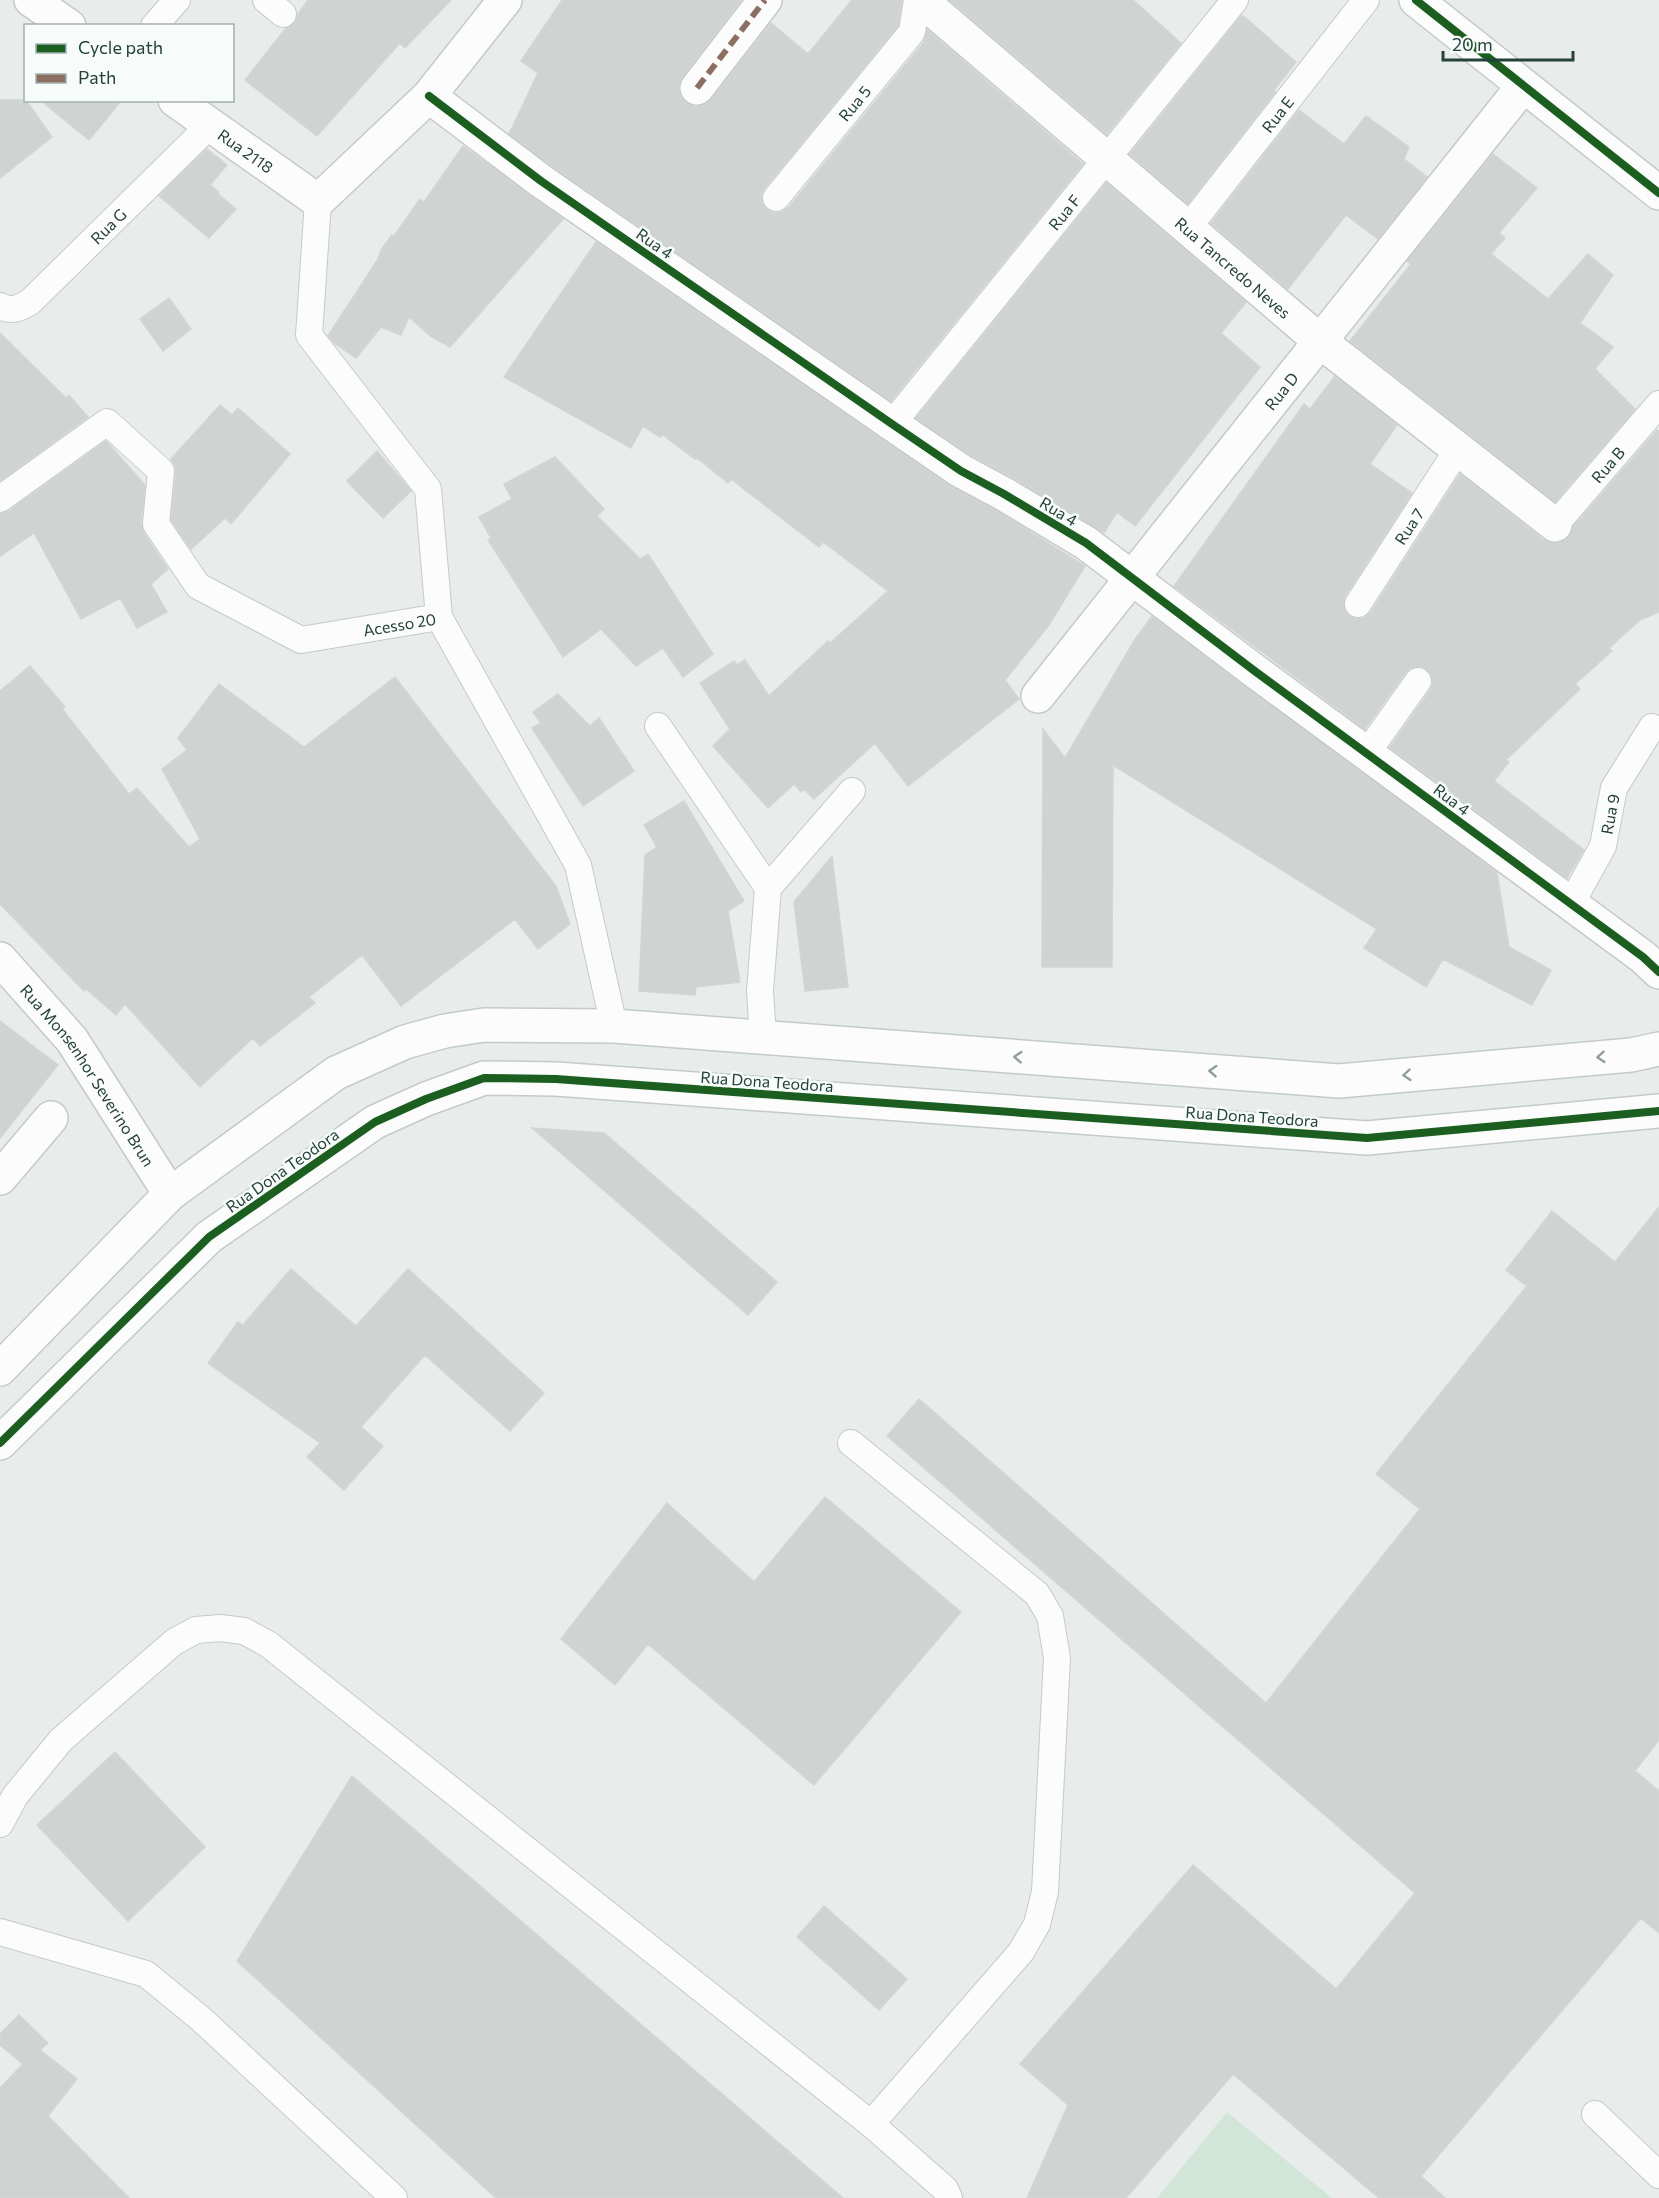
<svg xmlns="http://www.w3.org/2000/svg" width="1659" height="2198" font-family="Commissioner,sans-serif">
<rect width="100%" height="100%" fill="#e8edeb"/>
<path fill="#d1e6d8" d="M1227 2112 1332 2198H1157Z"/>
<path fill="#cfd4d2" stroke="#d1d6d4" stroke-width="1.5" d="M308 0H451L405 48 400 43 317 136 245 80 286 28 295 23 298 14Z
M562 0H741L682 77 678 86 680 96 686 103 695 107 705 105 712 99 771 23 808 54 852 0H902L898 26 764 189 761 196 762 204 766 209 773 213 781 212 788 208 924 42 927 30 1083 164 891 401 552 166 509 134 538 73 521 61Z
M950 0H1133L1181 43 1107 134Z
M1242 15 1296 62 1274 90 1275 92 1188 204 1130 154Z
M0 100H26L52 137 0 178Z
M40 100H122L89 140Z
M1299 110 1344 144 1366 116 1409 147 1404 159 1427 177 1378 239 1346 215 1288 289 1211 223Z
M463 146 563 219 450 347 430 336 409 317 401 335 381 327 356 358 334 343 328 336 378 259 381 250 392 235 394 236 420 199 424 202Z
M207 149 227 165 210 185 219 192 218 194 236 209 209 238 159 196Z
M1493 154 1537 188 1499 233 1505 238 1491 254 1548 299 1588 254 1613 275 1580 323 1613 347 1595 369 1635 409 1555 502 1350 341 1411 264 1407 261Z
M1106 183 1246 302 1221 333 1260 367 1135 526 1117 512 1104 533 1014 478 971 455 916 418Z
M596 242 950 486 995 510 1085 566 1049 625 1005 680 1019 699 908 786 875 743 814 799 804 789 801 792 794 784 768 808 713 746 730 729 700 683 734 661 737 665 745 660 769 696 828 641 830 643 888 591 823 542 819 547 731 479 728 483 697 458 695 459 663 435 660 437 643 426 631 448 504 377Z
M169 298 191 329 163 351 140 319Z
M0 333 66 398 69 395 88 417 0 481Z
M1335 376 1397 425 1370 464 1412 493 1345 596 1343 604 1345 611 1349 616 1357 619 1364 618 1371 612 1460 474 1543 540 1552 543H1561L1569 537 1574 526 1657 430 1659 432V612L1640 620 1609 648 1612 651 1575 684 1580 689 1506 760 1509 762 1494 781 1584 850 1567 878 1390 747 1431 689 1433 682 1431 674 1427 669 1419 666 1411 668 1406 672 1365 729 1174 586 1304 404 1310 409Z
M220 405 232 415 238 408 290 454 231 524 225 518 191 549 171 520 176 472 175 465 171 459Z
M106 441 145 485 141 523 143 532 168 569 151 584 167 612 137 628 120 598 81 619 34 533 0 556V514L9 511Z
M377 451 411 491 383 518 347 481Z
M555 457 604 509 597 516 640 559 648 554 713 654 683 677 663 648 636 666 601 629 563 657 488 540 491 538 479 517 512 499 504 484Z
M1152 616 1497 873 1509 947 1551 970 1532 1005 1443 959 1426 987 1364 948 1377 929 1113 765 1112 967H1042L1043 729 1065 758 1134 641Z
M30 666 65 707 62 709 129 794 137 788 189 847 200 839 162 769 187 750 178 738 219 684 304 747 395 677 556 886 570 924 538 949 515 919 401 1006 362 955 309 997 315 1003 260 1046 253 1038 200 1087 125 1004 116 1015 86 989 84 991 0 904V691Z
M558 694 590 726 599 718 634 771 583 806 532 728 541 723 533 712Z
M684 801 744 901 728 911 740 982 696 987 695 995 639 991 645 855 657 847 644 825Z
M832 856 848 987 805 991 794 902Z
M0 1021 58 1065 0 1138Z
M532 1128 604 1133 777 1282 748 1315Z
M1659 1207V1740L1635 1771 1659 1791V1933L1641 1918 1421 2176 1445 2198H1379L1233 2074 1126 2198H1027L1068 2105 1020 2064 1193 1865 1336 1989 1415 1893 887 1436 919 1399 1266 1703 1420 1509 1376 1474 1527 1286 1506 1270 1552 1211 1615 1262Z
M291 1269 356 1326 408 1269 544 1393 510 1431 425 1355 361 1427 383 1446 344 1490 307 1457 320 1443 208 1363 238 1322 243 1325Z
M825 1497 961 1612 814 1785 648 1644 615 1685 561 1639 667 1503 754 1582Z
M115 1752 205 1847 128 1921 37 1825Z
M352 1776 843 2198H496L237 1961Z
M824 1906 907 1979 879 2010 797 1937Z
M19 2015 48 2043 40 2050 77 2079 48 2116 129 2198H0V2088L23 2064 0 2045V2034Z"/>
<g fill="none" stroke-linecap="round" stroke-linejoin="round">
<defs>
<g id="lane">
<path d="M266 0 283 14"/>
<path d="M154 26 177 0"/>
<path id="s1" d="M776 198 912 32 917 0"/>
<path d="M318 201 309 335 428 489 439 617 578 865 614 1026"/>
<path id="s2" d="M1187 229 1366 0"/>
<path id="s3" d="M0 306C11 312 20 308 30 302L209 126"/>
<path id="s4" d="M892 424 1235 0"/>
<path id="s5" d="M0 499 107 422 161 471 156 524 198 586 301 640 439 617"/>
<path id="s6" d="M1555 525 1659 404"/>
<path id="s7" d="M1358 604 1458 449"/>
<path d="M658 726 768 888"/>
<path d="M1367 753 1418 681"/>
<path id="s8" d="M1571 904 1603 846 1614 788 1652 727"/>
<path d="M763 1037 760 991 768 888 852 791"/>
<path d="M851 1443 1037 1594 1050 1616 1057 1658 1045 1892 1037 1924 1021 1952 871 2124"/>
<path d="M0 1824 15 1796 61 1740 174 1642 196 1630 220 1628 244 1631 268 1644 871 2124 945 2189 949 2198"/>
<path d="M0 1932 146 1974 201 2019 394 2198"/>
<path d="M1595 2114 1659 2175"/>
</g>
<g id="street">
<path d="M31 0 69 26"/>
<path id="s9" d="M921 0 1321 342 1555 525"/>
<path d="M697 88 765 0"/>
<path d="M429 96 541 181 892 424 961 471 1004 494 1086 543 1256 672 1643 957 1659 972"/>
<path id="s10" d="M175 100 318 201 429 96 505 0"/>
<path id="s11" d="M1038 696 1523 86"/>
<path id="s12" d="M0 959 72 1040 170 1194"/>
<path d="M0 1178 51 1118"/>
</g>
<path id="secondary" d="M1416 0 1659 193
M0 1369 170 1194 336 1073 405 1042 445 1031 484 1025 614 1026 1339 1081 1631 1055 1659 1049
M0 1443 209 1237 375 1122 426 1099 484 1078 556 1079 1367 1138 1659 1111"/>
</defs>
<use href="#lane" stroke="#c5cac8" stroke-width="28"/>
<use href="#street" stroke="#c5cac8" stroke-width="36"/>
<use href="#secondary" stroke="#c3cbc8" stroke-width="36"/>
<use href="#lane" stroke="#fcfcfc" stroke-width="26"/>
<use href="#street" stroke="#fcfcfc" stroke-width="33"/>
<use href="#secondary" stroke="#fcfcfc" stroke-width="33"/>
<path stroke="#8d6e63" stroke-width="6" stroke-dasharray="12 6" stroke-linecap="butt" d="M697 88 765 0"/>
<defs>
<path id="cycleway" d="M1416 0 1659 193
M429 96 541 181 892 424 961 471 1004 494 1086 543 1256 672 1643 957 1659 972
M0 1443 209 1237 375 1122 426 1099 484 1078 556 1079 1367 1138 1659 1111"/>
</defs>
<use href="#cycleway" stroke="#f7fbf9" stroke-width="11"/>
<use href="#cycleway" stroke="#1b5e20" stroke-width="8"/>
</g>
<defs><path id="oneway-chevron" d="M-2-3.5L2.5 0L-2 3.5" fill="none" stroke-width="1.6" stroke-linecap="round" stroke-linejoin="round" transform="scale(1.5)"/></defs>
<g stroke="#909f9b">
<use href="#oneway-chevron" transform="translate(1018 1057) rotate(-176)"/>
<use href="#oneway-chevron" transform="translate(1601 1057) rotate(175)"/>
<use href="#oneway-chevron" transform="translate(1213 1071) rotate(-176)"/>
<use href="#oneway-chevron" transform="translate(1407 1075) rotate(175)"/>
</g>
<g text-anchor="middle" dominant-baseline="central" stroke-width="5" stroke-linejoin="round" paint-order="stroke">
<g font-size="16" fill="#24423a" stroke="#f7fbf9">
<text stroke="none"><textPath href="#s1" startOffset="123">Rua 5</textPath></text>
<text stroke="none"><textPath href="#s2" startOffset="146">Rua E</textPath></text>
<text stroke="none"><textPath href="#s10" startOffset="87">Rua 2118</textPath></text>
<text stroke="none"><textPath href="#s4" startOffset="273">Rua F</textPath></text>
<text stroke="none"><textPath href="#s3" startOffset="141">Rua G</textPath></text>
<text transform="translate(655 243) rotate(35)">Rua 4</text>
<text stroke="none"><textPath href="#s9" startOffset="411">Rua Tancredo Neves</textPath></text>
<text stroke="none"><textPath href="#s11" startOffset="390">Rua D</textPath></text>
<text stroke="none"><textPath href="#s6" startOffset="80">Rua B</textPath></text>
<text transform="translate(1059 511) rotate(31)">Rua 4</text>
<text stroke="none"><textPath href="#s7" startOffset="93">Rua 7</textPath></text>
<text stroke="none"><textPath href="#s5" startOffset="549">Acesso 20</textPath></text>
<text transform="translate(1452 799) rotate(37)">Rua 4</text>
<text stroke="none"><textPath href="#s8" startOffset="99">Rua 9</textPath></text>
<text stroke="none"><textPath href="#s12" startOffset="146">Rua Monsenhor Severino Brun</textPath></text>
<text transform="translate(767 1081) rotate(4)">Rua Dona Teodora</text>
<text transform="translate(1252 1116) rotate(4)">Rua Dona Teodora</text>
<text transform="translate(282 1170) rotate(-35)">Rua Dona Teodora</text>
</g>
</g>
<rect x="24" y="24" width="210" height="78" fill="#f7fbf9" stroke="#a3b1ad" stroke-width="1.5"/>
<rect x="36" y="44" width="30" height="9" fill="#1b5e20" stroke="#a3b1ad" stroke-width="1.5"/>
<text x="78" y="54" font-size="18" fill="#24423a">Cycle path</text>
<rect x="36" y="74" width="30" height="9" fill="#8d6e63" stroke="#a3b1ad" stroke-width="1.5"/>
<text x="78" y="84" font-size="18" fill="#24423a">Path</text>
<path d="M1443 51v9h130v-9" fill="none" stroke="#24423a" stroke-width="3"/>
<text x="1452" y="51" font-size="18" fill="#24423a" stroke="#f7fbf9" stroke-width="4.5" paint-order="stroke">20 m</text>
</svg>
